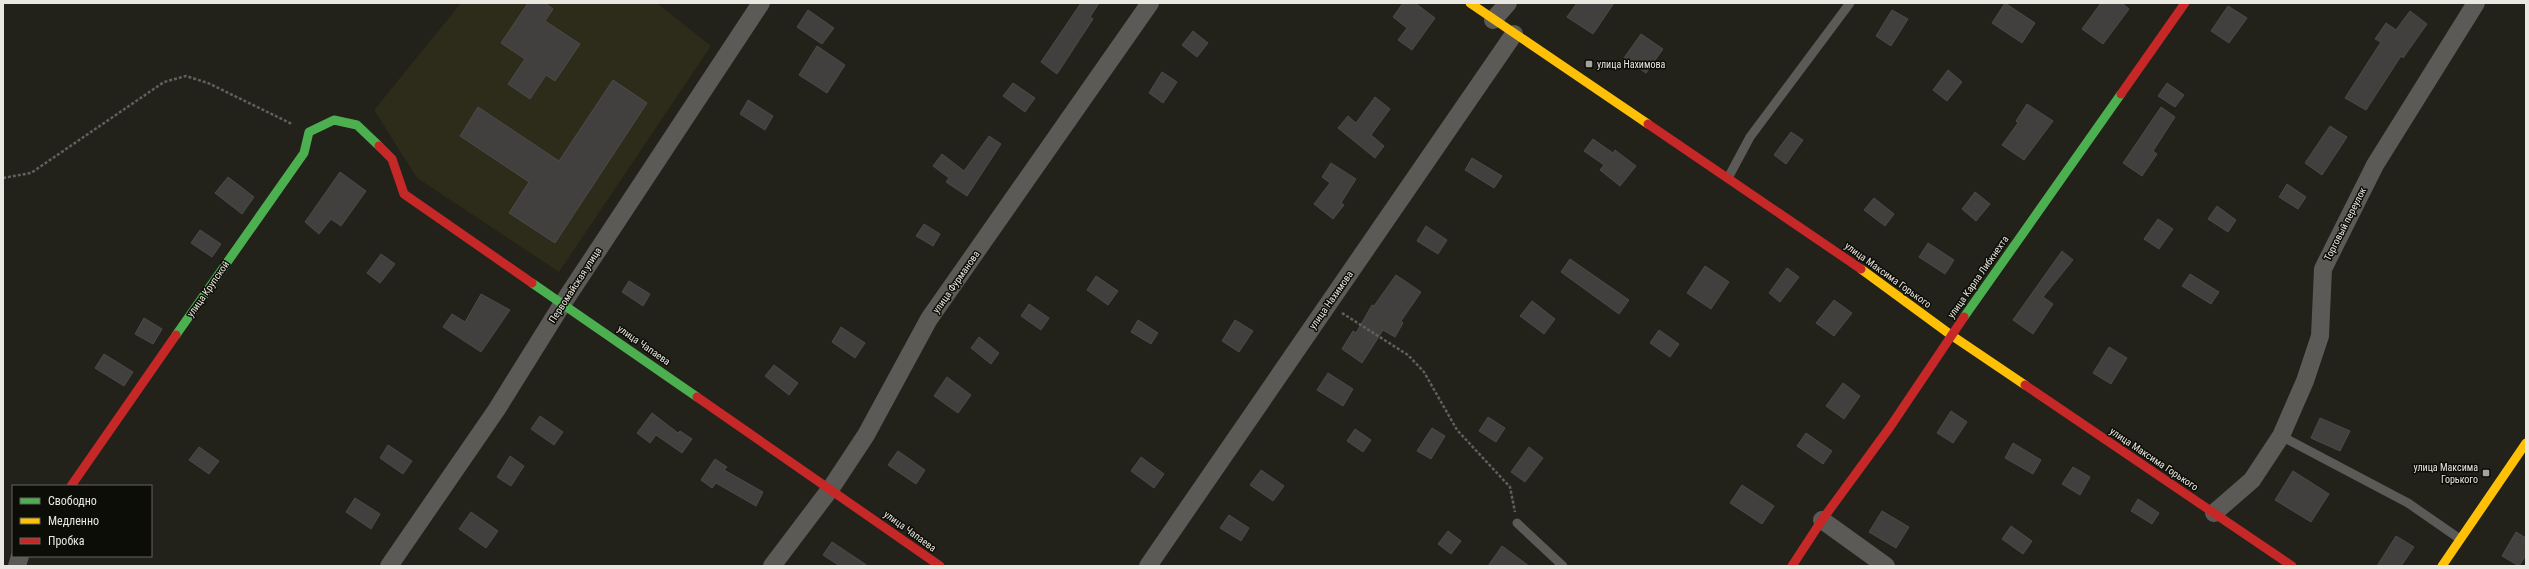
<svg xmlns="http://www.w3.org/2000/svg" width="2529" height="569" font-family="'Roboto Condensed',sans-serif">
<rect width="100%" height="100%" fill="#22211a"/>
<path fill="#2d2b19" d="M461 3H657L711 46 559 272 417 178 374 110Z"/>
<path fill="#42403e" stroke="#4d4b4a" d="M528 3H545L553 9 545 21 580 44 555 81 546 75 530 99 508 84 525 59 501 43Z
M1081 3H1099L1090 17 1093 19 1057 74 1041 62Z
M1403 3H1415L1435 18 1412 50 1398 40 1407 28 1393 17Z
M1577 3H1614L1593 34 1567 17Z
M2005 3 2035 23 2022 43 1992 23Z
M2101 3H2122L2129 9 2103 44 2082 29Z
M2228 6 2247 18 2229 43 2211 31Z
M808 10 834 28 822 44 797 27Z
M1892 10 1908 19 1891 46 1876 36Z
M2410 11 2427 24 2403 58 2401 56 2366 110 2345 98 2381 42 2375 39 2386 23 2396 30Z
M1193 31 1208 43 1197 57 1182 45Z
M1641 34 1663 49 1646 73 1624 58Z
M817 46 845 65 827 93 799 75Z
M1948 70 1962 82 1947 101 1933 90Z
M1162 72 1177 82 1163 103 1149 93Z
M613 80 647 103 555 243 509 213 529 182 460 136 478 107 559 161Z
M1013 83 1035 98 1025 112 1003 96Z
M2167 83 2184 95 2175 107 2158 96Z
M1375 97 1390 109 1371 135 1384 146 1375 158 1338 128 1348 116 1356 123Z
M748 100 773 116 765 130 740 114Z
M2027 104 2053 121 2024 160 2002 145 2018 123 2016 121Z
M2161 107 2175 117 2153 151 2157 154 2142 176 2123 163Z
M2330 126 2347 137 2322 175 2305 163Z
M1791 132 1803 140 1786 164 1774 155Z
M989 136 1001 144 967 196 946 182 949 178 933 166 942 154 964 171Z
M1593 139 1613 153 1615 150 1636 166 1620 186 1600 170 1604 165 1584 151Z
M1472 158 1502 176 1494 188 1465 170Z
M1331 163 1356 179 1341 203 1344 205 1333 219 1314 204 1330 183 1322 177Z
M340 172 366 191 341 226 331 219 319 234 305 222Z
M228 177 254 197 242 214 215 193Z
M2287 184 2306 197 2298 209 2279 197Z
M1975 192 1990 204 1976 221 1962 209Z
M1874 198 1894 214 1885 226 1864 210Z
M2217 206 2236 220 2228 232 2208 219Z
M2158 219 2173 229 2159 249 2144 239Z
M924 224 940 234 933 246 916 236Z
M1426 226 1447 240 1438 254 1417 241Z
M200 230 221 244 212 257 191 243Z
M1928 243 1954 260 1945 274 1919 257Z
M2062 251 2073 260 2043 297 2053 304 2033 334 2013 320Z
M381 254 395 264 380 283 367 273Z
M1570 259 1629 300 1619 314 1561 272Z
M1705 266 1729 282 1711 309 1687 293Z
M1787 268 1799 277 1780 302 1769 293Z
M2190 274 2219 292 2211 304 2182 286Z
M1396 275 1421 292 1401 321 1403 323 1395 337 1383 330 1362 363 1342 349 1353 331 1356 333 1372 305 1374 306Z
M1096 276 1118 291 1108 305 1087 290Z
M629 281 650 294 643 306 622 292Z
M481 294 510 310 481 352 443 327 452 314 465 322Z
M1834 300 1852 313 1834 336 1816 323Z
M1532 301 1555 319 1544 334 1520 316Z
M1029 304 1049 318 1041 330 1021 316Z
M144 318 162 329 153 344 135 334Z
M1138 320 1158 333 1151 344 1131 332Z
M1235 320 1253 331 1239 352 1222 341Z
M841 327 865 343 855 358 832 342Z
M1659 330 1679 344 1670 357 1650 343Z
M979 337 999 353 991 364 971 348Z
M2109 347 2127 358 2111 384 2093 373Z
M104 354 133 372 124 386 95 368Z
M774 365 798 383 789 395 765 376Z
M1328 373 1353 389 1343 406 1317 390Z
M947 377 971 395 958 413 934 396Z
M1843 383 1860 396 1844 419 1826 406Z
M1951 411 1967 422 1953 443 1937 433Z
M652 413 678 433 680 431 692 439 682 453 656 435 650 443 637 433Z
M540 416 563 432 554 445 531 429Z
M1488 417 1505 428 1496 442 1479 431Z
M2320 418 2350 431 2340 451 2311 438Z
M1432 428 1445 436 1431 459 1417 451Z
M1355 429 1371 440 1363 452 1347 441Z
M1806 433 1832 451 1823 464 1797 446Z
M2013 443 2041 460 2033 474 2005 458Z
M388 445 412 461 403 474 380 458Z
M199 447 219 461 209 474 189 460Z
M1529 447 1543 458 1525 482 1511 472Z
M898 451 925 470 916 484 888 465Z
M510 456 524 466 511 486 497 477Z
M1141 457 1164 474 1154 488 1131 471Z
M715 459 727 467 724 470 763 492 756 506 716 483 712 488 701 480Z
M2073 467 2090 477 2080 495 2062 484Z
M1261 470 1284 486 1273 501 1250 485Z
M2293 471 2329 494 2311 522 2275 500Z
M1742 485 1774 506 1762 524 1730 503Z
M355 498 380 514 371 529 346 512Z
M2138 499 2159 513 2152 524 2131 511Z
M1882 511 1909 527 1896 548 1869 532Z
M471 512 498 531 486 548 459 529Z
M1229 515 1249 528 1241 541 1220 528Z
M2011 526 2032 541 2023 554 2002 539Z
M1448 531 1461 541 1451 554 1438 544Z
M2516 532 2526 538V555L2519 566 2502 556Z
M2396 536 2414 547 2401 566H2377Z
M832 542 868 566H840L823 555Z
M1502 546 1529 566H1488Z"/>
<g fill="none" stroke-linecap="round" stroke-linejoin="round">
<path stroke="#60605c" stroke-width="2.5" stroke-dasharray="3 2" stroke-linecap="butt" d="M3 178 31 173 164 82 186 76 208 83 292 124
M1342 313 1408 355 1424 372 1457 430 1510 487 1515 512"/>
<path stroke="#5b5a57" stroke-width="9" d="M1728 178 1750 137 1850 3
M2281 436 2408 503 2460 539
M1517 523 1563 566"/>
<path stroke="#5b5a57" stroke-width="18" d="M1493 20 1508 3
M2214 513 2252 480 2281 436 2305 381 2320 336 2323 269 2375 165 2476 3
M1822 520 1886 566
M17 566 20 556
M389 566 497 409 563 303 761 3
M772 566 831 488 866 435 929 319 1150 3
M1148 566 1514 34"/>
<path stroke="#4caf50" stroke-width="9" d="M532 283 697 397
M1964 317 2121 94
M176 335 304 153 309 132 334 120 357 125 379 146"/>
<path stroke="#ffc107" stroke-width="9" d="M1470 3 1648 124
M1861 269 1951 335 2025 385
M2442 566 2526 443"/>
<path stroke="#c62828" stroke-width="9" d="M2121 94 2185 3
M1648 124 1861 269
M379 146 392 159 404 194 532 283
M2025 385 2292 566
M697 397 940 566
M71 486 176 335
M1792 566 1822 520 1890 427 1964 317"/>
</g>
<g fill="#a3a29b" stroke="#0d0d07" stroke-width="1.5">
<rect x="1585" y="60" width="8" height="8" rx="2"/>
<rect x="2482" y="469" width="8" height="8" rx="2"/>
</g>
<g text-anchor="middle" dominant-baseline="central" stroke-width="3" stroke-linejoin="round" paint-order="stroke">
<g font-size="10" fill="#e9e8e0" stroke="#0d0d07" text-anchor="start">
<text x="1597" y="64">улица Нахимова</text>
<text x="2478" y="467" text-anchor="end">улица Максима<tspan x="2478" dy="12">Горького</tspan></text>
</g>
<g font-size="10" fill="#e9e8e0" stroke="#0d0d07">
<text transform="translate(2345 224) rotate(-63)">Торговый переулок</text>
<text transform="translate(1888 275) rotate(36)">улица Максима Горького</text>
<text transform="translate(1978 277) rotate(-55)">улица Карла Либкнехта</text>
<text transform="translate(956 282) rotate(-55)">улица Фурманова</text>
<text transform="translate(575 285) rotate(-57)">Первомайская улица</text>
<text transform="translate(208 289) rotate(-55)">улица Крупской</text>
<text transform="translate(1331 300) rotate(-55)">улица Нахимова</text>
<text transform="translate(644 345) rotate(35)">улица Чапаева</text>
<text transform="translate(2154 459) rotate(34)">улица Максима Горького</text>
<text transform="translate(910 531) rotate(36)">улица Чапаева</text>
</g>
</g>
<rect width="2529" height="569" fill="none" stroke="#e9e8e0" stroke-width="8"/>
<rect x="12" y="485" width="140" height="72" fill="#0d0d07" stroke="#65655e"/>
<rect x="20" y="498" width="20" height="6" fill="#4caf50" stroke="#65655e"/>
<text x="48" y="505" font-size="12" fill="#e9e8e0">Свободно</text>
<rect x="20" y="518" width="20" height="6" fill="#ffc107" stroke="#65655e"/>
<text x="48" y="525" font-size="12" fill="#e9e8e0">Медленно</text>
<rect x="20" y="538" width="20" height="6" fill="#c62828" stroke="#65655e"/>
<text x="48" y="545" font-size="12" fill="#e9e8e0">Пробка</text>
</svg>
